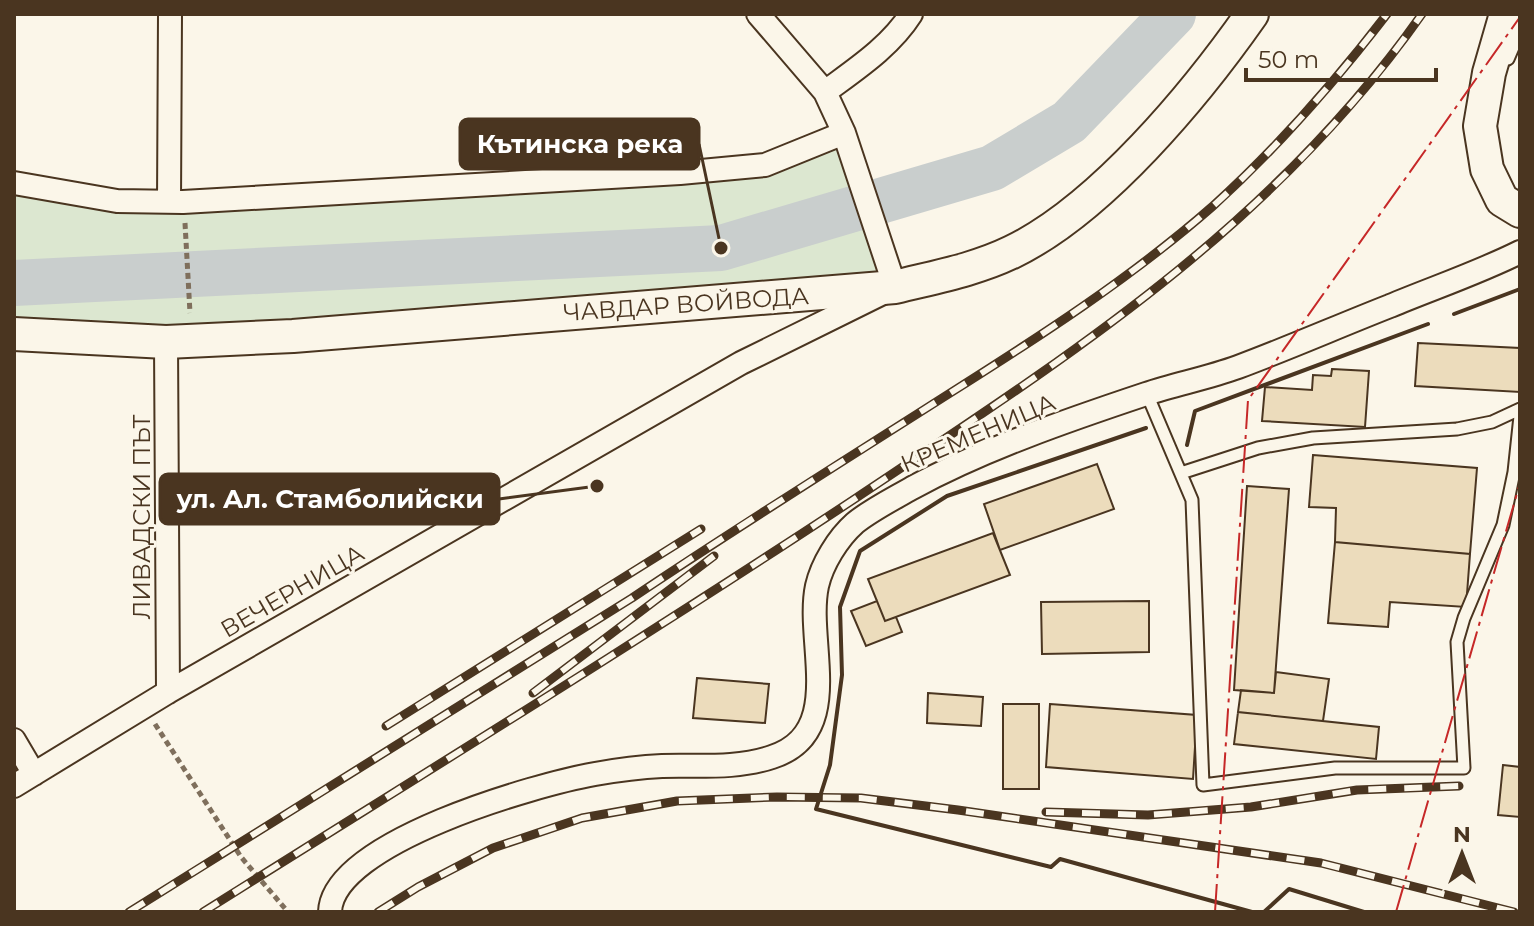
<svg xmlns="http://www.w3.org/2000/svg" width="1534" height="926" font-family="Montserrat,sans-serif">
<rect width="100%" height="100%" fill="#fbf6e9"/>
<path fill="#dce7d0" stroke="#887966" stroke-width="2" d="M844 133 895 287 688 304 14 334V183L117 201 765 165Z"/>
<g fill="none" stroke-linecap="round" stroke-linejoin="round">
<path stroke="#c9cecd" stroke-width="46" d="M14 283 721 248 992 168 1069 122 1173 14"/>
</g>
<path fill="#ecdcbc" stroke="#4a3520" stroke-width="2" d="M1418 343 1520 348V392L1415 386Z
M1332 369 1369 371 1365 427 1262 421 1265 387 1312 390 1313 375 1331 376Z
M1313 455 1477 468 1470 554 1335 542 1336 508 1309 507Z
M1097 464 1114 509 1000 550 984 504Z
M1247 486 1289 489 1274 693 1234 690Z
M993 533 1010 575 885 621 868 579Z
M1335 542 1470 554 1466 607 1390 602 1388 627 1328 623Z
M877 601 885 621 896 617 902 632 866 646 851 611Z
M1149 601V652L1042 654 1041 602Z
M1276 672 1329 679 1323 721 1238 712 1241 690 1274 693Z
M697 678 769 684 765 723 693 718Z
M928 693 983 697 981 726 927 723Z
M1003 704H1039V789H1003Z
M1050 704 1197 715 1193 779 1046 767Z
M1238 712 1379 727 1376 759 1234 744Z
M1503 765 1520 767V817L1498 815Z"/>
<g fill="none" stroke-linecap="round" stroke-linejoin="round">
<defs>
<path id="lane" d="M1508 59 1520 31
M1147 394 1192 500 1203 785 1335 768H1464L1457 642 1464 618 1503 525 1514 472 1520 416
M1181 473 1258 448 1313 438 1457 429 1492 422 1520 409"/>
<path id="street" d="M825 92C856 69 890 47 911 14
M14 183 117 201 183 202 680 173 765 165 844 133
M169 202 170 14
M166 342 168 692
M14 740 34 774
M14 786 168 692 741 363 895 287 844 133 825 92 758 14
M330 912C332 842 538 784 595 774 617 770 640 767 662 766 698 765 737 769 772 757 847 733 805 642 817 586 822 564 838 538 855 523 871 510 893 499 912 488 984 449 1068 420 1146 394 1176 384 1208 378 1238 367 1289 348 1339 326 1390 306 1433 288 1478 273 1520 252"/>
<path id="secondary" d="M1506 14 1489 73 1480 126 1487 169 1502 200 1520 211
M14 334 166 342 293 336 895 287C935 277 975 270 1012 252 1101 209 1196 94 1252 14"/>
</defs>
<use href="#lane" stroke="#4a3520" stroke-width="15"/>
<use href="#street" stroke="#4a3520" stroke-width="26"/>
<use href="#secondary" stroke="#4a3520" stroke-width="36"/>
<path stroke="#7f6f5c" stroke-width="5" stroke-dasharray="6 4" stroke-linecap="butt" d="M185 223 190 313
M155 724 241 857 288 912"/>
<use href="#lane" stroke="#fbf6e9" stroke-width="11"/>
<use href="#street" stroke="#fbf6e9" stroke-width="22"/>
<use href="#secondary" stroke="#fbf6e9" stroke-width="32"/>
<defs>
<path id="rail" d="M533 693 714 556
M386 726 701 529
M1046 812 1148 815 1251 807 1357 790 1459 786
M129 912 632 598C736 528 842 462 947 395 1039 337 1131 278 1213 206 1277 148 1334 83 1387 14
M203 912C421 775 641 640 856 498 1069 356 1272 227 1422 14
M378 912 418 887 493 848 582 818 677 801 777 797 861 798 958 810 1321 863 1514 912"/>
</defs>
<use href="#rail" stroke="#4a3520" stroke-width="9"/>
<use href="#rail" stroke="#fbf6e9" stroke-width="6" stroke-dasharray="18" stroke-linecap="butt"/>
<path stroke="#4a3520" stroke-width="4" d="M1454 314 1520 289
M1146 428 947 496 860 551 840 607 842 675 830 765 816 809 1051 867 1060 859 1252 912
M1187 445 1195 411 1428 324
M1264 912 1289 889 1364 912"/>
<path stroke="#c62828" stroke-width="2" stroke-dasharray="28 6 4 6" stroke-linecap="butt" d="M1215 912 1248 400 1520 17
M1396 912 1520 483"/>
</g>
<g text-anchor="middle" dominant-baseline="central" stroke-width="6" stroke-linejoin="round" paint-order="stroke">
<g font-size="24" fill="#4a3520" stroke="#fbf6e9">
<text transform="translate(686 304) rotate(-4)">ЧАВДАР ВОЙВОДА</text>
<text transform="translate(978 433) rotate(-23)">КРЕМЕНИЦА</text>
<text transform="translate(141 517) rotate(-90)">ЛИВАДСКИ ПЪТ</text>
<text transform="translate(292 591) rotate(-30)">ВЕЧЕРНИЦА</text>
</g>
</g>
<path fill="none" stroke="#4a3520" stroke-width="3" d="M721 248L699 144M597 486L499 499"/>
<g fill="#4a3520" stroke="#fbf6e9" stroke-width="3">
<circle cx="721" cy="248" r="8"/>
<circle cx="597" cy="486" r="8"/>
</g>
<g fill="#4a3520" stroke="#4a3520" stroke-width="3">
<rect x="460" y="119" width="239" height="50" rx="8"/>
<rect x="160" y="474" width="339" height="50" rx="8"/>
</g>
<g font-size="26" text-anchor="middle" font-weight="bold" fill="#fff">
<text x="580" y="153">Кътинска река</text>
<text x="330" y="508">ул. Ал. Стамболийски</text>
</g>
<rect width="1534" height="926" fill="none" stroke="#4a3520" stroke-width="32"/>
<g transform="translate(1462 854)" stroke="#fbf6e9" stroke-width="6" paint-order="stroke">
<path d="M0-6L14 30L0 20L-14 30Z" fill="#4a3520"/>
<text y="-12" font-size="22" font-weight="bold" text-anchor="middle" fill="#4a3520">N</text>
</g>
<path d="M1246 68v12h190v-12" fill="none" stroke="#4a3520" stroke-width="4"/>
<text x="1258" y="68" font-size="24" fill="#4a3520" stroke="#fbf6e9" stroke-width="6" paint-order="stroke">50 m</text>
</svg>
